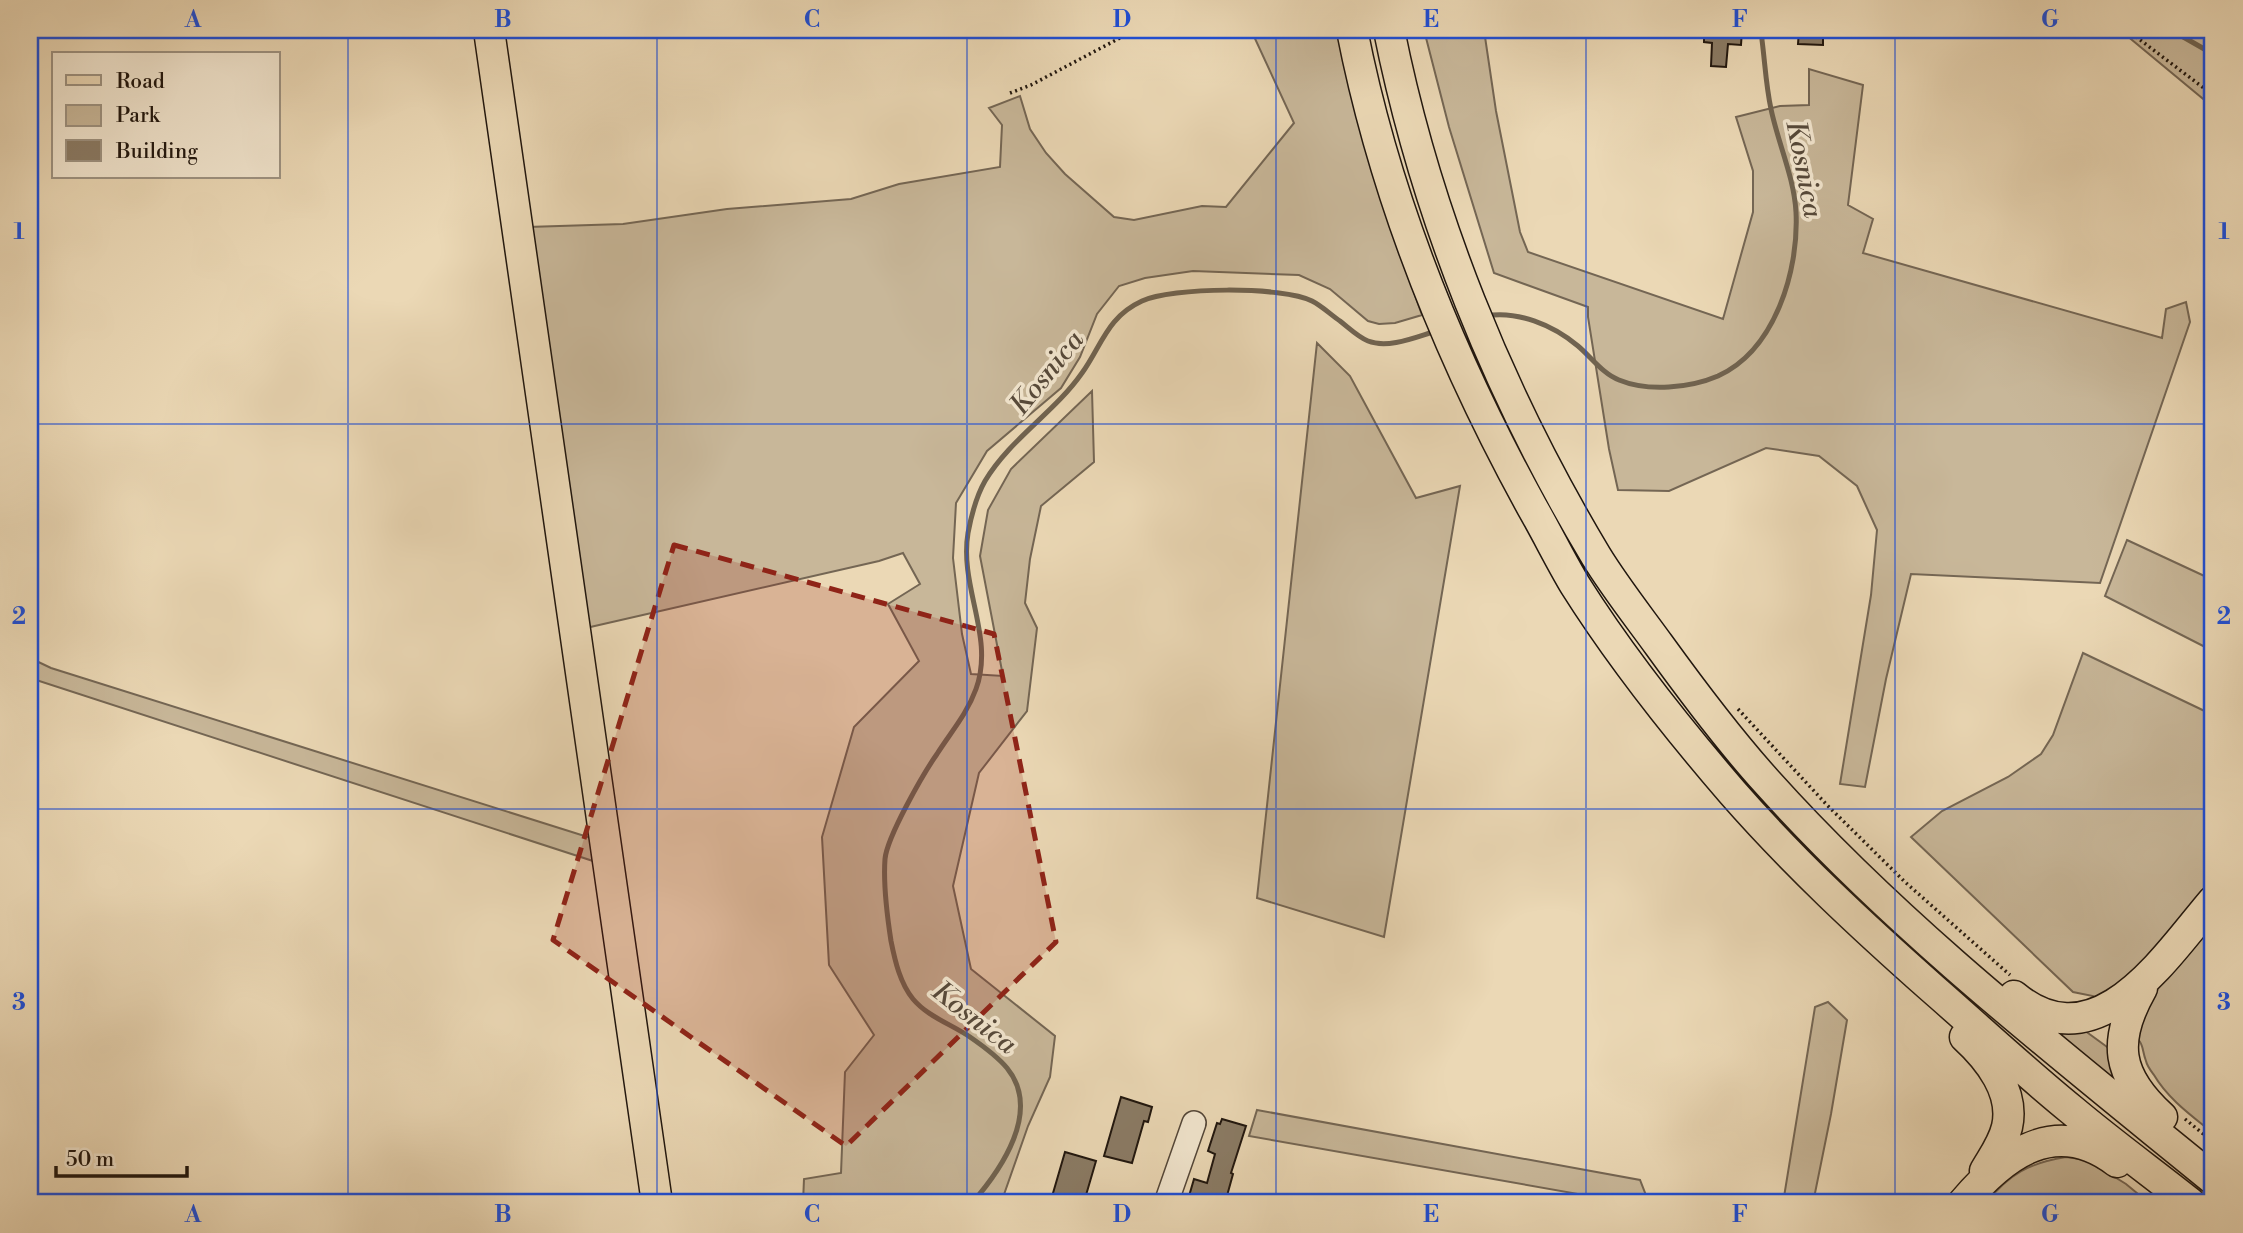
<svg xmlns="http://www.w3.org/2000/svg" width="2243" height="1233" font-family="'Libre Bodoni',serif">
<rect width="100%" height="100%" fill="#ebd8b5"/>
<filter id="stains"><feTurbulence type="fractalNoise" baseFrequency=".00286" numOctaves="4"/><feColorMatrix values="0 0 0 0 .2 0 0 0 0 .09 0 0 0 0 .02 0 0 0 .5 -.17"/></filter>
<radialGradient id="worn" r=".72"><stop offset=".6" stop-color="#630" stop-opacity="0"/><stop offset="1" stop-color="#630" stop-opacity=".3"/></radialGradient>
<path fill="#c8b799" stroke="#746654" stroke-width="2" d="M1251 30H1337C1355 128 1389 221 1422 315L1395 323 1379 324 1368 321 1330 289 1299 275 1193 271 1145 278 1119 286 1097 314 1080 357 1061 388 987 451 956 503 953 558 962 634 971 674 1003 676 980 556 988 510 1011 469 1092 391 1094 462 1041 506 1030 559 1025 603 1037 628 1027 711 979 773 953 886 971 969 1055 1036 1050 1077 1028 1126 1001 1203H803L804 1179 841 1173 845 1072 874 1035 829 965 822 837 854 727 919 661 888 604 920 584 903 553 879 561 586 628 528 227 623 224 727 209 851 199 899 184 1000 167 1002 125 989 108 1020 96 1030 129 1046 153 1065 174 1114 217 1134 220 1202 206 1226 207 1294 123Z
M1424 30H1484L1496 111 1520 232 1528 252 1723 319 1753 212V171L1736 117 1780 106 1809 105V69L1863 85 1848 205 1873 219 1863 253 2162 338 2166 309 2186 302 2190 322 2100 583 1911 574 1886 679 1865 787 1840 784 1871 595 1877 530 1857 486 1819 456 1766 448 1669 491 1618 490 1609 449 1588 317V307L1494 273 1449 127Z
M2120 30H2213V108L2208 103Z
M1317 343 1350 376 1416 498 1460 486 1384 937 1257 898Z
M2127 540 2213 580V651L2105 596Z
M2083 653 2213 715V885L2149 961 2097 1007 2093 996 2073 992 1911 837 1942 811 2008 777 2041 754 2053 735Z
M30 658 51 668 591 838 593 861 30 678Z
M2213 916V1133C2192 1116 2168 1099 2154 1075 2151 1071 2147 1066 2146 1061 2141 1048 2145 1041 2130 1035L2147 993Z
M1828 1002 1847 1020 1831 1114 1813 1203H1783L1815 1007Z
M2055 1025H2077L2114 1052 2121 1079H2112L2053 1032Z
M1257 1110 1640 1180 1649 1203H1618V1201L1249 1136Z
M2066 1157 2087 1160 2126 1184 2149 1203H1986C2009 1174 2029 1163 2066 1157Z"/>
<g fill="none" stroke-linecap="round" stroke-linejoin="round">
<path stroke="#706350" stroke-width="5" d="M2171 30 2213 54
M1485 316C1517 310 1553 325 1578 346 1591 357 1603 374 1619 380 1648 392 1690 388 1718 376 1775 350 1799 271 1796 212 1794 177 1778 143 1771 109 1766 86 1765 63 1762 40V30
M972 1203C1001 1170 1042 1111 1007 1068 997 1056 983 1046 970 1037 951 1024 928 1017 913 999 900 983 895 961 891 941 887 915 883 886 885 859 887 837 923 774 937 754 951 732 967 714 976 689 995 637 959 587 968 533 971 517 977 495 985 481 1010 439 1054 413 1082 373 1102 345 1107 317 1142 301 1171 287 1283 286 1312 301 1322 306 1331 315 1340 321 1349 328 1358 337 1368 341 1388 349 1416 337 1436 331"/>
</g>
<path fill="#8a7b65" stroke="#20160e" stroke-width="2" d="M1704 30H1742L1741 45 1728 44 1726 67 1711 66 1712 43 1704 42Z
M1799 30H1823V45L1798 44Z
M1121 1097 1152 1107 1148 1122 1144 1121 1132 1163 1104 1156Z
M1222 1119 1246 1126 1231 1173 1233 1174 1225 1203H1187L1194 1179 1207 1183 1215 1154 1208 1151 1217 1123 1220 1124Z
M1065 1152 1096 1161 1084 1202 1072 1198 1071 1203H1064L1051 1200Z"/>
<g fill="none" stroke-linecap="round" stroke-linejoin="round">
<defs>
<path id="minor" d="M1166 1203 1194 1123"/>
<path id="major" d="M489 30 657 1203
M1352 30C1385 198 1450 358 1532 507 1547 533 1560 560 1575 585 1621 658 1676 727 1732 792 1794 863 1863 927 1933 989 1980 1030 2025 1072 2073 1111 2111 1143 2151 1172 2190 1203
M1389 30C1426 215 1499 394 1596 556 1615 587 1638 616 1659 645 1693 692 1728 739 1767 782 1900 930 2060 1054 2213 1179
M2142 988C2112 1041 2116 1075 2162 1117
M2014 996C2097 1065 2165 957 2213 901
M1965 1037C1989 1059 2015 1092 2007 1127 2003 1144 1993 1157 1985 1171
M1963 1203C2004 1154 2056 1115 2117 1162"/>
</defs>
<use href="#minor" stroke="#534638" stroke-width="26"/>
<use href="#major" stroke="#20160e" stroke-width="33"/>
<path stroke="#20160e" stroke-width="3.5" stroke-dasharray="2 3.5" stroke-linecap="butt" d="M2127 30 2213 95
M1010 93 1031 85 1135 30
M1738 709 1827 805 1905 882 2010 975
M2185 1119 2213 1142"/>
<use href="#minor" stroke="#f2e6cf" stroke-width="23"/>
<use href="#major" stroke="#ebd8b5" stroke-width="30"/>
</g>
<path fill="#8f2418" fill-opacity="0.2" stroke="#8f2418" stroke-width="5" stroke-dasharray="14 9" stroke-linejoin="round" d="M674 545 994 634 1056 942 846 1146 553 940Z"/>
<path fill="none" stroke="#1d4ed8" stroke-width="2" stroke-opacity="0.55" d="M348 30V1203M657 30V1203M967 30V1203M1276 30V1203M1586 30V1203M1895 30V1203M30 424H2213M30 809H2213"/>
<g text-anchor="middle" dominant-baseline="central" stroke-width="7" stroke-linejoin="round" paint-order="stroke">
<g font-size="28" font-style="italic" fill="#56493a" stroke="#f2e6cf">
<text transform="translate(1804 169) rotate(79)">Kosnica</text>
<text transform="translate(1047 373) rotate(-51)">Kosnica</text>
<text transform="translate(974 1018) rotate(38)">Kosnica</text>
</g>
</g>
<rect width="2243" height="1233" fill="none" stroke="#ebd8b5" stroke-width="77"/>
<rect x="52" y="52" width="228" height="126" fill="#f2e6cf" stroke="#9e9382" stroke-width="2"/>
<rect x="66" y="75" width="35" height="10" fill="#ebd8b5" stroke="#9e9382" stroke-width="2"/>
<text x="116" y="88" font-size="21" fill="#20160e">Road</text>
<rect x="66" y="105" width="35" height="21" fill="#c8b799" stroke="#9e9382" stroke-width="2"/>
<text x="116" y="122" font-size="21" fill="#20160e">Park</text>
<rect x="66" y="140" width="35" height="21" fill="#8a7b65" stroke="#9e9382" stroke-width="2"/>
<text x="116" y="158" font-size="21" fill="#20160e">Building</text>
<path d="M56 1166v10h131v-10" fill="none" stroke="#20160e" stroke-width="3.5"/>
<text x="66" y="1166" font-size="21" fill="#20160e" stroke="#f2e6cf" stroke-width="5" paint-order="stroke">50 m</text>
<rect x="38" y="38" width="2166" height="1156" fill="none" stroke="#1d4ed8" stroke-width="2.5"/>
<g font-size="23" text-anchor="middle" font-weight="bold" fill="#1d4ed8">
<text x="193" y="27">A</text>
<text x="503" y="27">B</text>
<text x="812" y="27">C</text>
<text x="1122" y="27">D</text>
<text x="1431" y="27">E</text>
<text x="1740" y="27">F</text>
<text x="2050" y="27">G</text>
<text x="19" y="239">1</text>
<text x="2224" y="239">1</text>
<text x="19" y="624">2</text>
<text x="2224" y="624">2</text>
<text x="19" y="1010">3</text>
<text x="2224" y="1010">3</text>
<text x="193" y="1222">A</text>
<text x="503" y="1222">B</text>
<text x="812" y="1222">C</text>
<text x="1122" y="1222">D</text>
<text x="1431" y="1222">E</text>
<text x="1740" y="1222">F</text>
<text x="2050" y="1222">G</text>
</g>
<rect width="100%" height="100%" filter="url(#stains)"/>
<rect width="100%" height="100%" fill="url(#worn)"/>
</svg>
